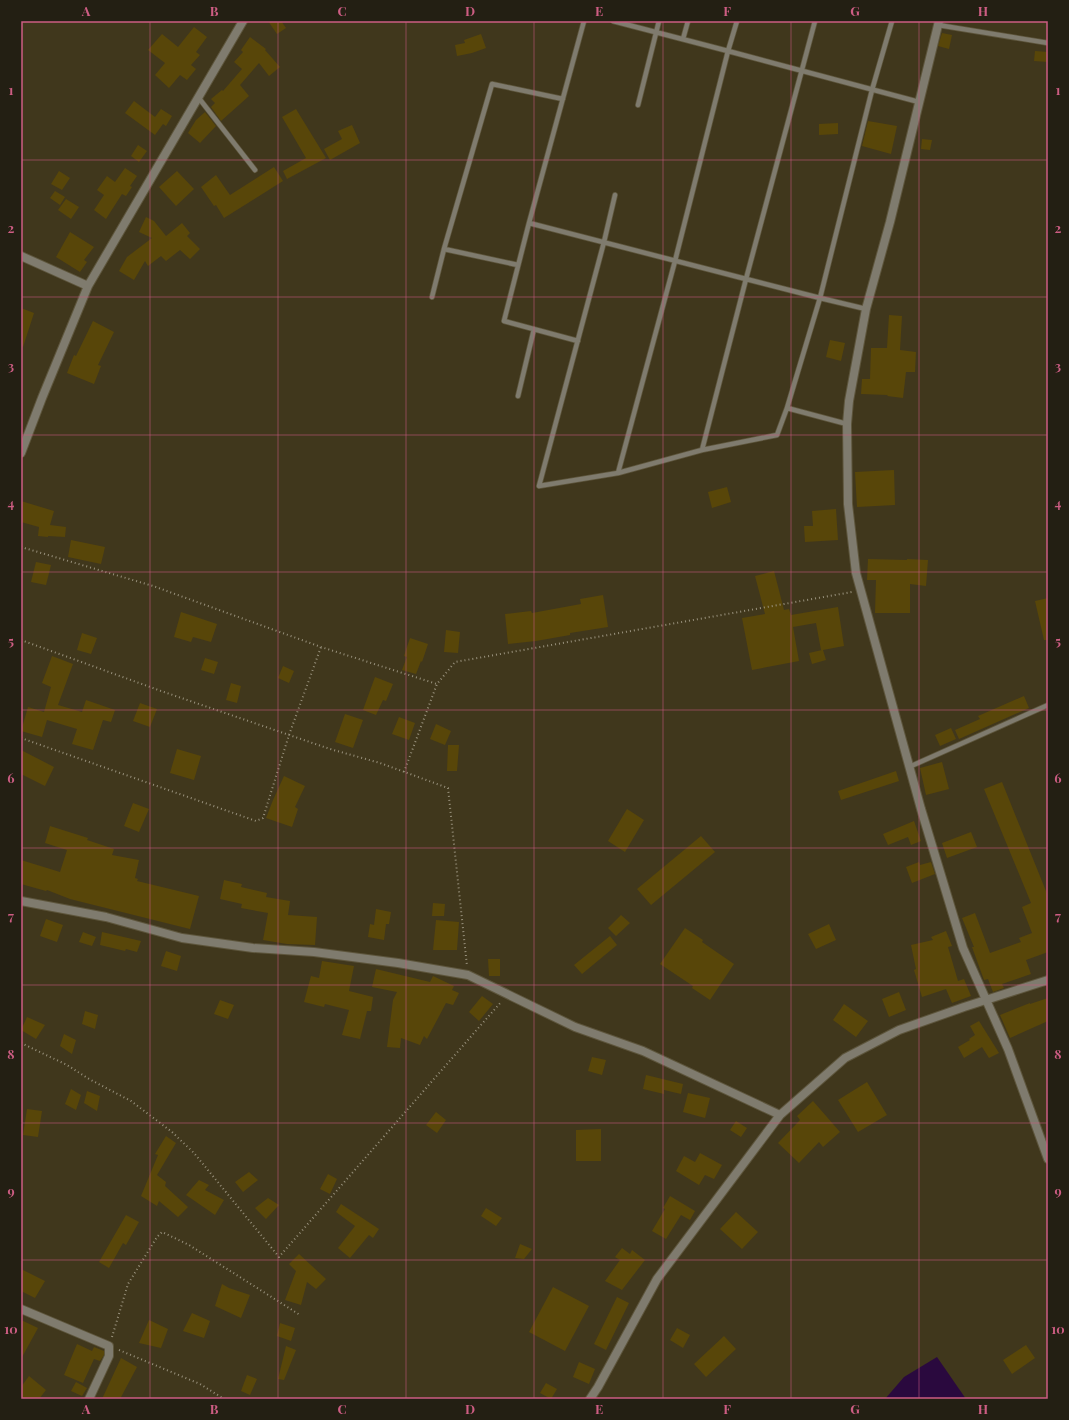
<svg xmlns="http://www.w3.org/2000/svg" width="1069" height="1420" font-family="'Playfair Display',serif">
<rect width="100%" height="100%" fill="#40371c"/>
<path fill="#2a093e" d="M937 1357 966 1399H885L904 1377Z"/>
<path fill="#584609" d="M268 21H281L286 28 277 34Z
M194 27 207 37 196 52 200 55 191 65 196 69 187 80 180 75 169 88 155 75 165 63 148 50 162 34 178 47Z
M942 33 952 35 949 49 938 46Z
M481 34 486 48 472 53 457 56 455 45 465 43 464 40Z
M250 37 266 49 265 50 280 67 269 76 259 63 240 85 249 96 221 121 211 107 215 103 211 99 222 90 223 91 242 69 234 62 243 52 241 50Z
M1035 51 1048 52V62L1034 61Z
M134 101 155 117 161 109 172 116 166 126 163 124 155 135 125 113Z
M296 109 326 158 287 179 283 171 306 158 282 117Z
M205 112 216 126 200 143 188 133 196 120Z
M868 121 897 126 891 154 862 146Z
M838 123V134L819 135V124Z
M352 125 360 143 330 160 324 149 342 139 338 131Z
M922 139 932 140 930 150 921 149Z
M138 145 147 151 139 162 131 156Z
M274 167 283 181 224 218 216 205 214 206 201 187 216 175 230 195Z
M125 168 137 176 130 186 132 187 126 196 122 194 106 219 94 210 104 195 97 190 107 176 115 182Z
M59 171 70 178 62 190 51 184Z
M177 171 194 189 176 206 159 187Z
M55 191 65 197 60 205 50 198Z
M66 199 79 207 71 219 58 210Z
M146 217 154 221 166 236 182 223 190 233 187 236 200 249 190 259 180 250 166 261 161 256 148 266 145 261 134 280 119 271 127 257 152 238 139 232Z
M70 232 94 247 84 260 87 262 80 272 56 257Z
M21 308 34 313 23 347 21 346Z
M889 315 902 316 900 350 916 352 915 372H906L903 398 887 396 888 395 861 394 862 379H870L871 348H887Z
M93 321 114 332 98 365 101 366 94 384 67 373 74 355 76 356Z
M830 340 845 343 841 361 826 357Z
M894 470 895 505 857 507 855 472Z
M727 487 731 502 712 508 708 492Z
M21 501 54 511 50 525 66 527 65 537 48 536V537L38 536 39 527 21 522Z
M836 509 838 540 805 542 804 526H813L812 511Z
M71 540 105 547 101 564 68 557Z
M868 559 907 560V559L928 560 926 586 910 584V613H875L876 580H867Z
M36 562 51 565 46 585 31 582Z
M774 571 784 610 789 609 791 615 838 607 844 646 823 650 826 660 812 664 809 653 822 650H821L816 623 793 627 799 661 752 670 742 618 765 614 755 576Z
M603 595 608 627 570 633V635L536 641 508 644 505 614 531 611 532 613 581 604 580 599Z
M1048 598V640H1044L1035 601Z
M181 612 217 624 211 642 193 637 191 642 174 637Z
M446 630 460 632 458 653 444 652Z
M82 633 97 638 91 654 77 650Z
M410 638 428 644 422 662 421 661 416 674 402 670 407 657 404 656Z
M52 656 73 664 58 705 82 712 86 700 115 710 111 722 103 720 93 750 72 744 77 729 47 720 42 737 21 731 28 707 44 712 51 687 42 683Z
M205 658 218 662 214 674 201 670Z
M283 666 294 671 289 683 278 678Z
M375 677 393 684 386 701 383 700 376 715 363 710Z
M231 683 241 686 237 703 226 700Z
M1024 696 1029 708 959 739 955 730 980 719 978 716Z
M140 703 157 709 150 727 133 721Z
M345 714 363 720 353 748 335 742Z
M399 717 415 723 409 740 392 734Z
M436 724 451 731 445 745 430 739Z
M951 728 956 739 940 746 935 735Z
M448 745H459L457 771H447Z
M177 749 201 756 194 780 170 773Z
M21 750 54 767 45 786 21 774Z
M942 762 949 789 926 795 920 768Z
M896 771 899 781 841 800 838 791Z
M284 776 305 786 295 807 298 809 292 827 266 818 273 800Z
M1002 782 1048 896V952L1026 960 1031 974 1002 984 1004 988 993 992 988 979 984 980 972 947H974L962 918 975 913 990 953 1021 942 1019 938 1032 933 1022 907 1031 903 984 789Z
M133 803 149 809 139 832 124 826Z
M627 809 644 820 625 852 608 841Z
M914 821 921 841 911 845 908 837 888 845 883 834Z
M50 826 88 838 87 840 114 849 112 855 139 860 135 878 138 879 137 881 199 896 190 929 70 899 47 890 46 891 21 884V860L60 872 67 850 45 843Z
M971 832 977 847 947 858 942 843Z
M701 836 715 852 651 905 637 889Z
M919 862 920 865 931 862 935 874 912 883 906 867Z
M224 880 242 884 241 887 267 893 266 897 290 901 288 915 317 917 315 945 287 944 263 940 268 913 241 908 242 904 220 899Z
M433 903 445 904 444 916H432Z
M376 909 391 912 389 924H386L384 940 368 937 370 924 374 925Z
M621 915 630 923 616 936 608 928Z
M46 919 63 925 57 942 40 936Z
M436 920 459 922 457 950H433Z
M829 924 836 940 816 949 808 934Z
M685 928 703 940 702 942 734 964 710 1000 692 988 693 986 660 964Z
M946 931 952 946 948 947 958 981 964 979 971 996 952 1003 946 989 922 997 914 970 916 969 911 945 933 940 931 937Z
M83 932 96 937 92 946 79 942Z
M102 932 141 941 137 952 126 949 125 951 100 945Z
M610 936 617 945 582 974 574 965Z
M166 951 181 956 177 971 161 966Z
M488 959H500V976H489Z
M322 961 354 966 349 991 373 997 371 1011H367L360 1039 342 1035 349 1010 325 1004 324 1007 304 1002 311 976 319 978Z
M376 969 430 982 433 976 454 986 452 990 459 993 453 1005 446 1003 427 1039 424 1036 420 1045 401 1038 400 1048 387 1047 393 1000 397 992 372 987Z
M899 992 906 1010 889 1017 882 999Z
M482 996 493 1004 479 1021 469 1012Z
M1048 998V1021L1010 1038 1000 1015 1030 1003V1004Z
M220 1000 234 1005 228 1019 214 1014Z
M844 1004 868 1021 856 1037 833 1020Z
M85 1011 98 1015 95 1029 82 1024Z
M27 1017 45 1025 36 1039 21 1030Z
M979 1021 999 1053 989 1058 982 1047 964 1058 958 1047 970 1040 969 1039 975 1035 970 1026Z
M64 1034 76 1040 72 1054 60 1046Z
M592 1057 606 1060 602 1075 588 1071Z
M646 1075 683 1084 681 1094 664 1090V1094L643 1089Z
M867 1082 887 1115 858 1132 838 1100Z
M71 1089 81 1095 76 1110 65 1104Z
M87 1091 100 1096 97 1111 84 1103Z
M688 1093 710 1098 705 1118 683 1112Z
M813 1101 840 1132 823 1147 819 1142 799 1163 778 1143 800 1120 797 1116Z
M27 1109 42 1111 38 1137 23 1135Z
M436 1112 446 1120 437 1133 426 1125Z
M736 1121 747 1128 741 1137 730 1130Z
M601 1129V1161H576V1130Z
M166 1136 176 1143 157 1175 166 1182 165 1186 188 1207 178 1217 159 1201 157 1206 141 1196 158 1155 155 1154Z
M700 1153 722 1165 714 1179 705 1175 699 1185 676 1171 684 1156 695 1162Z
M249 1172 258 1180 243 1192 235 1182Z
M328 1174 337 1179 330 1194 320 1189Z
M199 1180 209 1185 205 1190 224 1200 215 1215 186 1195Z
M670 1196 695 1211 690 1220 681 1215 666 1239 652 1231 665 1209 663 1208Z
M268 1198 279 1205 266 1219 255 1208Z
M341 1204 379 1229 373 1238 369 1235 350 1258 338 1248 355 1226 336 1212Z
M486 1208 502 1218 496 1226 481 1216Z
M736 1212 758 1232 742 1249 720 1229Z
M126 1215 139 1222 126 1245 123 1243 109 1268 99 1262Z
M520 1244 532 1249 524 1259 515 1258Z
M622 1248 630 1254 632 1250 645 1260 622 1290 605 1281 620 1260 615 1257Z
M299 1254 326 1279 316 1289 307 1282 301 1305 285 1300 296 1271 289 1264Z
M21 1269 45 1281 35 1298 21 1291Z
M222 1284 229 1288 250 1295 241 1318 215 1306Z
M553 1287 589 1306 565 1351 529 1332Z
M617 1297 629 1303 606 1350 594 1344Z
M192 1313 210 1321 204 1338 183 1331Z
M21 1320 38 1328 21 1359Z
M149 1320 168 1329 161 1348 139 1343Z
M280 1323 295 1328 291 1341 277 1336Z
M677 1328 690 1335 683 1348 670 1340Z
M724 1336 736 1349 706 1377 694 1364Z
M77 1344 92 1351 94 1347 104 1351V1355L100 1361 94 1359 83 1383 64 1375Z
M1026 1345 1035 1358 1012 1374 1003 1360Z
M286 1346 296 1350 284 1380 278 1379Z
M121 1358 137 1367 120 1399H102Z
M579 1362 595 1369 589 1384 573 1377Z
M247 1375 257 1379 250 1395 241 1391Z
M29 1376 46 1390 39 1399H21V1387Z
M76 1382 87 1388 82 1396 71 1391Z
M546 1383 557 1389 551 1399 540 1393Z"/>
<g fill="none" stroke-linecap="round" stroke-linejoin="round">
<defs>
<path id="service" d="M584 21 529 223 746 279 702 450 777 435 787 408
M613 21 728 51 675 261 618 473 702 450
M737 21 728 51 919 102
M815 21 746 279 820 298 787 408 847 424
M938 25 1048 43
M683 39 688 21
M198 97 255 170
M638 105 659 21
M615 195 604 242 539 486 618 473
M529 223 504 321 578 341
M444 249 492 84 563 99
M432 297 444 249 518 265
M866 309 820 298 872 90 892 21
M518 396 534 329
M909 767 1048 705"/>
<path id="minor" d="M939 21 890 222 866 309 849 401 847 424 848 504 856 573 921 809 963 948 1008 1049 1048 1159
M21 256 88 286
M21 453 42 398 88 286 243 21
M21 901 106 917 182 938 253 948 314 952 398 963 468 975 575 1027 643 1051 780 1115
M21 1309 109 1346V1356L89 1399
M590 1399 598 1387 657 1279 780 1115 845 1058 899 1030 964 1007 1048 980"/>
</defs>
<use href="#service" stroke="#5d553c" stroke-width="6"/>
<use href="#minor" stroke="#5d553c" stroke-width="10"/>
<path stroke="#98917c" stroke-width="2" stroke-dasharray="1 3" stroke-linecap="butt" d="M21 547 153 586 321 647 437 684
M21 640 161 691 330 749 380 763 448 788 467 966
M21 738 256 821 263 818 289 735 321 647
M404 772 437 684 455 662 852 592
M21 1043 67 1065 89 1079 131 1101 172 1132 194 1153 279 1257 501 1002
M112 1337 128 1284 157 1237 162 1232 189 1245 300 1315
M119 1350 200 1384 224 1399"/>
<use href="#service" stroke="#7f7b6e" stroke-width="4.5"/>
<use href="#minor" stroke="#7f7b6e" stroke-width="8"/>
</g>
<path fill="none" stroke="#cd5d83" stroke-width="1" stroke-opacity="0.55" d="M150 21V1399M278 21V1399M406 21V1399M534 21V1399M663 21V1399M791 21V1399M919 21V1399M21 160H1048M21 297H1048M21 435H1048M21 572H1048M21 710H1048M21 848H1048M21 985H1048M21 1123H1048M21 1260H1048"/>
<rect width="1069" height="1420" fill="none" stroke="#231f13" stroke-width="44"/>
<rect x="22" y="22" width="1025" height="1376" fill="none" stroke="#cd5d83" stroke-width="1.5"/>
<g font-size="13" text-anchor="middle" font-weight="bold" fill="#cd5d83">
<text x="86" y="16">A</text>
<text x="214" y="16">B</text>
<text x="342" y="16">C</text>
<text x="470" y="16">D</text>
<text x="599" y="16">E</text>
<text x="727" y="16">F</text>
<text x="855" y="16">G</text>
<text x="983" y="16">H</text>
<text x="11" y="95">1</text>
<text x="1058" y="95">1</text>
<text x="11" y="233">2</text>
<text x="1058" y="233">2</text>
<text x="11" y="371">3</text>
<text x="1058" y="371">3</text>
<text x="11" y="508">4</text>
<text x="1058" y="508">4</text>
<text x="11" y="646">5</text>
<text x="1058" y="646">5</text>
<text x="11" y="783">6</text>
<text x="1058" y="783">6</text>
<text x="11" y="921">7</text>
<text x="1058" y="921">7</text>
<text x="11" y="1059">8</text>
<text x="1058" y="1059">8</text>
<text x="11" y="1196">9</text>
<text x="1058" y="1196">9</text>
<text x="11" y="1334">10</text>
<text x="1058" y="1334">10</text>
<text x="86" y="1414">A</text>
<text x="214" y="1414">B</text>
<text x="342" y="1414">C</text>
<text x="470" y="1414">D</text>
<text x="599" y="1414">E</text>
<text x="727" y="1414">F</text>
<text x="855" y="1414">G</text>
<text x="983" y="1414">H</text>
</g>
</svg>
